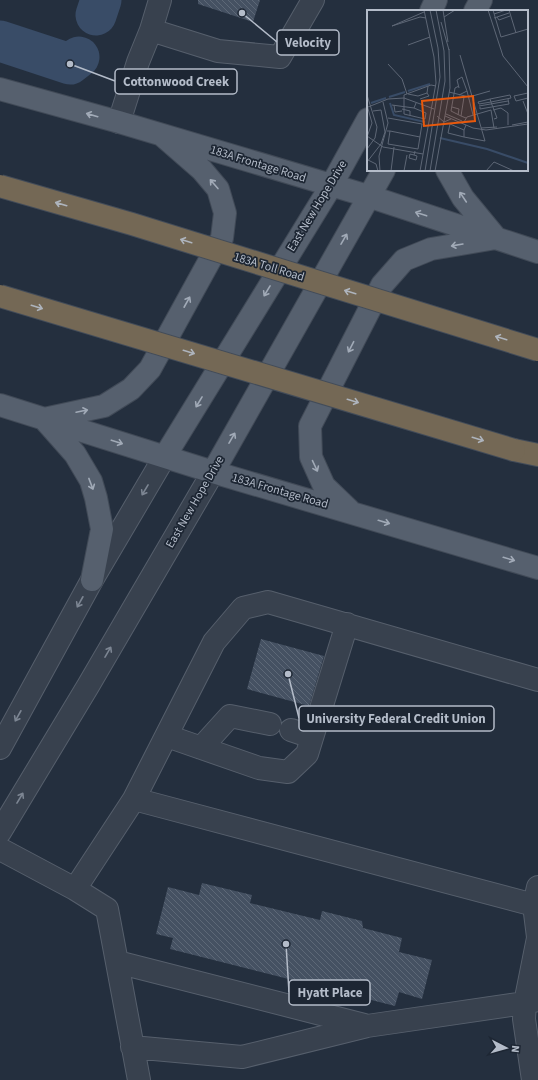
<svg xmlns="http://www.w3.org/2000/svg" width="538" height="1080" font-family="'Source Sans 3',sans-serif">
<defs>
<pattern id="building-back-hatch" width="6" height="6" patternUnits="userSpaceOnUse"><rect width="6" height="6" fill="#455162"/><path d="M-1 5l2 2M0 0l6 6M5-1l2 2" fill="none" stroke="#5d6877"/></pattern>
</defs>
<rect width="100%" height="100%" fill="#242f3e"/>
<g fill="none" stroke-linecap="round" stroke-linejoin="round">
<path stroke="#394c67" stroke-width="41" d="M96 15 101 0
M0 41 70 64 79 57"/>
</g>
<path fill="url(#building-back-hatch)" d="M198 0H260L253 22 198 4Z
M261 639 324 656 309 706 247 689Z
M202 883 252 895 250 903 320 920 322 911 362 921 363 928 402 938 399 952 432 960 422 999 399 992 395 1006 170 949 173 938 156 934 168 887 199 895Z"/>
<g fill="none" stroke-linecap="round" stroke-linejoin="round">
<defs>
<path id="minor" d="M160 0 151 30 218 51 280 57 313 0
M119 122 138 62 151 30
M291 730 312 737
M167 736 259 768 288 772 307 754 347 624
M0 748 92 580 165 456
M201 748 230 716 270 724
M134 799 214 642 243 608 268 602 538 680
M0 832 88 686 213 472
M0 849 75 889 107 909 139 1080
M538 887 534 905 538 937
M75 889 134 799 534 905
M117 962 364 1025
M132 1047 242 1057 367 1026 525 1003 538 1000
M533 1080 524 1019 525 1003 538 938"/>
<path id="major" d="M431 11 436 0
M475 11 481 0
M0 89 119 122 368 196 538 252
M0 405 213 472 538 568
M165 456 331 186 368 119
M213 472 384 170
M349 510 324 486 311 457 310 426 382 285 404 260 431 249 496 238 463 198 447 170
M92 580 102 529 96 498 91 481 75 454 44 419 104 406 131 389 150 369 222 238 225 213 218 189 202 170 163 136"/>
<path id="highway" d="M514 450 538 455"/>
</defs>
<use href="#minor" stroke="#565f6c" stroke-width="24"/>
<use href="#major" stroke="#414a57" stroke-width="24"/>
<use href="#highway" stroke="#434c59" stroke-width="24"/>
<use href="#minor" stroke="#38414e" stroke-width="22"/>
<use href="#major" stroke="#56606e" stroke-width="22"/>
<use href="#highway" stroke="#746855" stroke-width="22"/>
<defs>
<path id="highway-bridge" d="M0 186 132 224 538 350
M0 296 514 450"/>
</defs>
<use href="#highway-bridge" stroke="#434c59" stroke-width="24" stroke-linecap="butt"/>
<use href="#highway-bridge" stroke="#746855" stroke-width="22"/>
</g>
<defs><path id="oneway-shaft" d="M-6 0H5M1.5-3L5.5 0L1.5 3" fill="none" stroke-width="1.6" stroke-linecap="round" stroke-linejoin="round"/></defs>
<g stroke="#a1aab7">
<use href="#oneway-shaft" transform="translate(92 115) rotate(-164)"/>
<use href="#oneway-shaft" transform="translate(214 184) rotate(-131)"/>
<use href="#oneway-shaft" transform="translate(463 197) rotate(-124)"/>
<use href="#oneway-shaft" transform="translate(421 214) rotate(-162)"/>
<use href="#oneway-shaft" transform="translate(344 239) rotate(-60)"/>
<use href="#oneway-shaft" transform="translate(457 245) rotate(170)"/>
<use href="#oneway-shaft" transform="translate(267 291) rotate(121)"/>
<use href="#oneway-shaft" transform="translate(187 302) rotate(-61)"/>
<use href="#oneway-shaft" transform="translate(351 347) rotate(117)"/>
<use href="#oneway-shaft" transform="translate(199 402) rotate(121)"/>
<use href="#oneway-shaft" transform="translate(82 411) rotate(-12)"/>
<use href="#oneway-shaft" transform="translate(232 438) rotate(-60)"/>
<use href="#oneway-shaft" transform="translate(117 442) rotate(18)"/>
<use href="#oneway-shaft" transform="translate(315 466) rotate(65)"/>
<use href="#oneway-shaft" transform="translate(91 484) rotate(69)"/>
<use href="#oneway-shaft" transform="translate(384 522) rotate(16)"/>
<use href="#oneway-shaft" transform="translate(509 559) rotate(16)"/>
</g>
<g stroke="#aeb4bd">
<use href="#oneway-shaft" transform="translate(61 204) rotate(-164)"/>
<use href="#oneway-shaft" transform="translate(186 241) rotate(-163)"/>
<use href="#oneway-shaft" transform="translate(350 292) rotate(-163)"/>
<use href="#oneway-shaft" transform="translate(37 307) rotate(17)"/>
<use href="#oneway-shaft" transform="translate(501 338) rotate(-163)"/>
<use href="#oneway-shaft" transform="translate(189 352) rotate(17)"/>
<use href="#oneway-shaft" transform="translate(353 401) rotate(17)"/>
<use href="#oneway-shaft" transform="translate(478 439) rotate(17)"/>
</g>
<g stroke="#7c8592">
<use href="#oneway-shaft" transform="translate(145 490) rotate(121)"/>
<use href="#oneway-shaft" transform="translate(80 602) rotate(119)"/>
<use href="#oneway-shaft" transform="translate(108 652) rotate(-60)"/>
<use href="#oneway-shaft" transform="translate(18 716) rotate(119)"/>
<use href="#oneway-shaft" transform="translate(20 798) rotate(-59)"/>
</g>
<g text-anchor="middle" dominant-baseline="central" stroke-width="3.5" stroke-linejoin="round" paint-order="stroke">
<g font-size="12" fill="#b4bcc9" stroke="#1d2633">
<text transform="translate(258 164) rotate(17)">183A Frontage Road</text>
<text transform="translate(317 206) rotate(-59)">East New Hope Drive</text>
<text transform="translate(269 267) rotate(17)">183A Toll Road</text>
<text transform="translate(280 491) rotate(16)">183A Frontage Road</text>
<text transform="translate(195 502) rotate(-60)">East New Hope Drive</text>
</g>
</g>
<g transform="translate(367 10)">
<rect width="161" height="161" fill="#242f3e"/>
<path fill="none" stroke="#394c67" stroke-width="2" d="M41 81 63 74M22 87 38 82M4 93 19 88M23 93 27 105 58 112M73 128 120 139 161 153"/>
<path fill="none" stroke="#5e6776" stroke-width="1" d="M76 0 81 32M121 0 136 46 161 77M126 0 134 27 161 19M142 0 149 23M57 2 25 16 53 7 59 8M127 4 139 0M77 7 88 0M130 7 132 10 143 6M127 8 142 3M74 12 82 40M41 35 63 27M93 45 118 131 97 127M21 54 35 69 40 84M92 76 88 78 84 101 94 106M100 81 106 105M82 82 102 87 123 81M161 83 147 86 149 91 161 88M41 84 51 86 60 83 61 76M0 85 10 117 8 128 0 139M92 85 100 81 95 67 90 70 92 78M97 87 94 106 99 108M53 89 62 86 60 83M123 89 143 85 144 88 124 92 112 94 111 92 123 89 125 95 126 97 130 108 127 109M156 91 161 104M49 93 47 98 59 103 58 109 37 104V85L64 75 69 76M0 95 5 113 0 127M25 95 47 98M27 95 28 102 35 101M112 96 141 91M1 97 21 89 37 88 67 99M85 97 92 99 91 105M113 97V99L142 94 141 89M35 99 43 101V106M126 100 134 98 141 103V115M79 104 95 111M70 106 77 112 84 109M78 106 106 118 119 120 161 114M97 112 100 107 124 100 127 118M145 115 161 112M114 118 130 117M97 120V127L81 123 83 114 97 120 99 115M20 121H23L21 134 51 139 55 114 21 108M23 121 53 127M0 126 16 137 56 144M47 145 50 146 49 150 42 148 43 144 47 145 48 141M1 150 9 154 11 161M0 152 14 134 18 122 14 100 6 101M13 161 12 146 21 113 16 92M24 161 27 137M37 161 40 145M53 161 69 73 67 47 57 0M58 161 73 67 71 38 63 0M63 161 78 71 77 41 69 0M68 161 83 78 82 39M119 161 127 152 147 161"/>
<path fill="#e8590c" fill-opacity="0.15" stroke="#e8590c" stroke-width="2" d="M106 86 108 111 57 116 55 91Z"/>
<rect width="161" height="161" fill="none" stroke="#b4bcc9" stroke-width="2"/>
</g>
<path fill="none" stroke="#b4bcc9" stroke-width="1.5" d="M242 13L277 42M70 64L115 81M288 674L299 718M286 944L289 992"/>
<g fill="#b4bcc9" stroke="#1d2633" stroke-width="1.5">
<circle cx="242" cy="13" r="4"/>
<circle cx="70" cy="64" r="4"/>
<circle cx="288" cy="674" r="4"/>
<circle cx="286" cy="944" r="4"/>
</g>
<g fill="#1d2633" stroke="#b4bcc9" stroke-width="1.5">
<rect x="277" y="30" width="62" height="25" rx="4"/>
<rect x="115" y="69" width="122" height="25" rx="4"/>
<rect x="299" y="706" width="195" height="25" rx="4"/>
<rect x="289" y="980" width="81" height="25" rx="4"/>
</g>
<g font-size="13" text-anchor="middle" font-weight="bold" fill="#b4bcc9">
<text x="308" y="47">Velocity</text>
<text x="176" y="86">Cottonwood Creek</text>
<text x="396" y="723">University Federal Credit Union</text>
<text x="330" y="997">Hyatt Place</text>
</g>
<g transform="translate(506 1048) rotate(96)" stroke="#1d2633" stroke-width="3" paint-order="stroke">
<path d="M0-3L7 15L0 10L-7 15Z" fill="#b4bcc9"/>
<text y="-6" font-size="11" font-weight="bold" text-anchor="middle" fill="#b4bcc9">N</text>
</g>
</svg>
